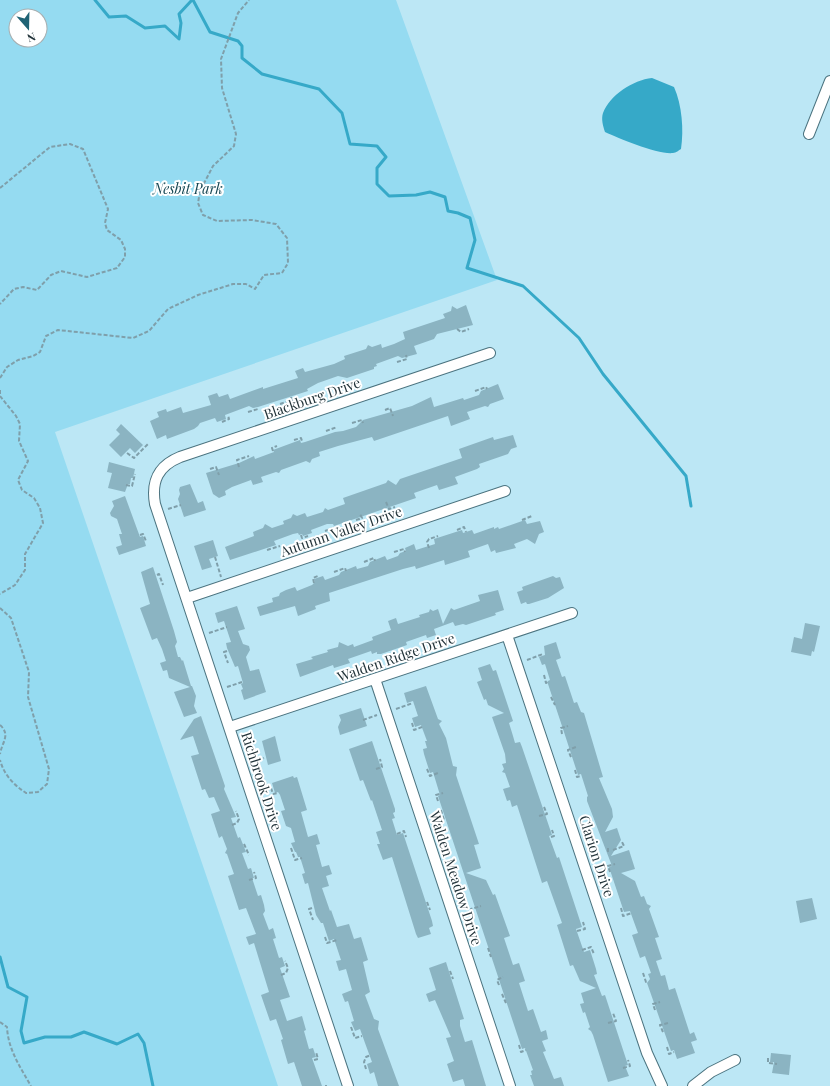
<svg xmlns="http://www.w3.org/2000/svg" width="830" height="1086" font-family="'Playfair Display',serif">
<rect width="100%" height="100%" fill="#bce7f5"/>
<path fill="#95dbf1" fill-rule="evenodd" d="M0 0H396L497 280 55 432 278 1086H0ZM16 16H40V40H16Z"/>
<path fill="#36a9c8" d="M652 78 674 87C682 105 684 130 681 149 679 150 676 153 673 153 659 155 618 138 605 132 603 126 601 119 603 113 610 95 633 80 652 78Z"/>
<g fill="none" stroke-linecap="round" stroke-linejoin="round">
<path stroke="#36a9c8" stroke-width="3" d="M95 0 109 17 126 16 145 28 165 26 179 39 181 23 179 14 192 0
M193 0 210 32 238 41 242 46V58L262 74 319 89 342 113 350 144 377 146 386 157 377 168V184L389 196 416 195 430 192 445 197 448 211 458 213 470 218 475 240 467 268 523 286 579 338 603 374 686 476 691 506
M0 957 8 987 27 997 21 1031 24 1043 45 1037H71L84 1032 117 1044 138 1034 144 1043 153 1086"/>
</g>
<path fill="#8bb4c2" d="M466 305 473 325 437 334 434 339 414 346 417 354 402 358 398 356 376 364 377 366 374 367V369L347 378 338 376 318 383 307 389 308 391 258 407 253 408 249 406 225 415 226 419 217 422 215 418 200 423 198 426 194 429 167 439 166 435 157 439 150 421 159 417 157 412 166 409 167 412 181 407 183 413 211 405 208 396 217 393 219 397 228 394 230 399 263 387V389L298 378 295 371 303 368 305 372 334 364 345 359 344 356 366 349 368 345 372 347 381 344 382 348 394 344 405 339 403 332 445 318 443 314 451 311 452 306 457 309Z
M498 384 504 399 490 404 488 407 485 406 467 412 470 419 451 426 448 416 374 441 372 437 338 446 319 452 320 456 312 459 310 463 306 461 281 470 279 473 276 472 261 477 263 482 253 485 251 480 232 487 225 491 226 495 219 498 213 494 206 473 239 463 254 456 255 459 274 452 273 450 300 440 301 443 305 442 335 432 343 431 356 427 363 420 412 406 431 397 434 407 463 398 464 400 479 395 481 391Z
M121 424 143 445 135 453 130 448 121 457 109 445 120 434 116 430Z
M513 435 517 447 511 449 508 454 479 464 480 467 477 469 455 477 458 484 439 490 437 485 414 493 416 498 334 526 333 524H327L311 530 312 533 303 536 302 534 299 535 298 533 293 534 274 541 276 545 230 560 225 547 254 536 253 532 263 528 265 524 272 528 284 524 283 521 291 518 293 514 297 516 305 513 307 517 323 512 325 508 328 510 345 504 343 498 386 483 388 480 396 485 400 479 462 458 459 449 493 437 494 440Z
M109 462 135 469 133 478H131L130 484H128L125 492 108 488 112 473 107 472Z
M190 484 198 503 203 501 206 510 184 517 178 499 180 494 179 490 180 487Z
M125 496 140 537 143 536 146 546 119 555 116 547 122 545 119 534H122L117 519 111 516 110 513 114 506 112 501Z
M525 520 527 524 540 521 544 532 539 534 535 544 527 539 514 544 516 548 496 553 495 550 491 552 488 544 468 551 470 557 445 565 444 560 416 569 415 566 403 569 329 593 330 601 315 606 316 609 298 616 295 606 260 616 257 607 273 602 272 598 279 596 280 593 286 590 295 587 297 591 312 585 315 582 314 579 323 576 325 580 339 575 341 572 356 566 357 569 368 566 370 562 385 556 387 560 398 556 400 553 406 551 405 548 414 544 416 550 435 544 434 539 462 530 463 533 472 530 474 534 494 527V529L498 527 499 529Z
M213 540 218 556 209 559 212 567 202 570 194 546Z
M153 567 174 631 177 642 175 646 178 657H180L182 661 183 660 191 686H192L196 696 194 706 197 713 184 717 174 692 190 687 169 678 167 670 163 671 160 663 166 661 162 649 157 638 152 640 140 608 150 604 141 572Z
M553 576 556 578 560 577 564 588 548 598 529 604H527L526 602 521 604 517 592 523 590 522 587Z
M498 590 504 610 495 613 496 615 466 625 463 624 455 626 453 622 434 629 436 635 427 638 426 635 406 642 407 645 381 654H377V652L372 654 371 651 348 659 350 663 334 668 333 665 300 677 296 664 313 659 311 657 328 652 327 650 338 647 339 642 348 646 353 644 354 647 373 640 372 637 391 630 388 621 396 618 398 624 420 617 419 615 429 612 430 609 433 611 438 609 443 624 451 608 454 610 480 601 478 595Z
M237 606 245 629 238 631 243 644 249 646 250 650 246 657 250 671 259 669 266 692 244 700 241 690 243 689 241 684 243 683 238 666 235 667 227 648 226 643 231 642 224 621 218 623 215 613Z
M805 623 820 626 814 652 812 651 811 656 791 652 794 637 802 639Z
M556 642 561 658 556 660 562 677 565 676 574 703 577 702 581 712 584 713 603 777 599 778 612 809 613 817 605 832 617 828 621 840 611 856 629 850 635 869 621 873 635 881 641 897 644 896 647 904 651 906 649 909 659 937 655 938 662 959 656 961 661 976 665 975 669 990 675 988 690 1034 694 1032 697 1040 691 1042 695 1053 677 1059 674 1050 671 1051 647 983 650 979 648 974 651 973 645 956 640 958 632 935 638 933 630 911 624 912 609 867 612 866 587 801V797L588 796 581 774 578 775 563 729 548 684V681L550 680 545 664 542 665 539 657 545 655 544 646Z
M490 664 493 671 496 670 513 721 509 723 513 736 515 743 520 742 522 747 552 835 549 836 557 858 559 857 582 927 576 929 584 952 590 950 596 969 597 974 594 975 602 996 605 995 628 1065 625 1066 629 1076 608 1082 593 1035 591 1031 588 1029 590 1027 585 1012 583 1013 580 1004 584 1003 581 993 596 988 580 981 573 965 570 966 557 925 562 923 547 881 542 883 517 805 512 807 510 800 507 801 503 789 510 787 505 773 502 772 504 769 502 764 506 763 505 754 492 717 504 713 488 705 486 699 484 700 477 682 482 680 478 668Z
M426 686 438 719 442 721 439 724 446 738 453 766 457 767 456 775 479 844 474 845 481 868 466 873 486 880 493 895 495 894 510 936 504 938 513 965 519 963 525 981 519 983 528 1011 533 1009 541 1032 546 1030 548 1039 542 1041 546 1051 543 1052 554 1079 561 1077 564 1086H534L530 1075H532L531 1071 533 1070 525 1048 522 1049 438 796 440 795 433 772 430 773 424 754 423 749 427 748 425 741H427L421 725 415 727 412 718 418 716 413 701 407 703 404 693Z
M361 708 367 726 340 735 338 727 341 720 339 715Z
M201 716 225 786 224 789 236 817 231 818 238 838 240 837 246 852 242 853 248 869 251 868 254 878H252L258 896 261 895 264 905 265 911 263 914 269 930 273 928 276 938 273 939 279 958 282 957 285 966 280 968 290 997 280 1000 287 1021 302 1016 306 1030 304 1031 309 1049 313 1048 316 1057 312 1058 322 1086H302L294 1062 288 1064 281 1040 283 1039 276 1019 270 1021 261 995 269 992 254 943 249 945 246 937 256 934 246 908 239 910 228 876 234 874 227 854 225 853 227 849 222 836 219 838 211 814 220 811 214 797 209 798 205 789 202 790 191 756 199 754 193 736 180 740 194 719Z
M275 736 281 761 268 765 262 741Z
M372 741 395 809V812L393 813 395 818 392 819 397 835 403 833 432 921 433 926 429 928 431 934 418 938 416 934 392 857 383 860 377 844H380L376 832 382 830 372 800 371 801 363 780 360 781 349 749Z
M293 776 294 778 297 777 307 810 301 812 308 837 317 834 320 844 316 845 322 867 329 865 332 874 326 876 329 886 322 888 330 911 331 910 337 927 349 924 354 939 361 937 368 960 363 962 370 992 365 995 374 1019 379 1021 378 1029 399 1086H378L374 1072 370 1074 367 1064 372 1062 365 1043 360 1029 355 1031 351 1022 354 1021 348 1001 345 1002 342 994 352 990 346 969 339 971 336 961 341 960 334 939 329 941 323 923H321L316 915 308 883 305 884 302 874 305 873 300 857H298L296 852H295L291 843 295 842 291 828 286 826 281 811 285 810 280 795 278 792 275 793 272 783Z
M812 898 817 919 800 923 796 901Z
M446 962 464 1019 460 1020V1026L465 1042 472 1040 486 1086H465L463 1079 453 1082 447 1064 454 1061 446 1038 451 1037 435 1000 429 1002 426 994 436 990 429 968Z
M771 1053 791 1055 789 1075 772 1073 774 1062H770Z"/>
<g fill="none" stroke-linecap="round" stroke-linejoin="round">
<defs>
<path id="street" d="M809 134 830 81
M187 598 505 491
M507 635 647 1053 662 1086
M375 679 510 1086
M230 727 572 613
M348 1086 155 504C151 481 158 466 180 457L490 353
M693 1086 711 1072 735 1060"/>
</defs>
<use href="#street" stroke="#4b737f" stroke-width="12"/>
<path stroke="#7f9faa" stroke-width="2" stroke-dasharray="4 2" stroke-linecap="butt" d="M0 188 50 147 70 144 83 149 108 209 105 223 107 230 121 240 125 249V257L117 268 87 277 61 271 51 275 37 290 23 287 14 289 0 304
M457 329 461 332 469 329
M397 362 407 359 406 355
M0 378 7 367 18 360 33 356 40 352 46 336 58 330 133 338 149 331 168 309 198 295 233 284H246L255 289 264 275 282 273 288 263 287 238 276 224 252 220 217 221 203 215 198 203 200 191 213 166 234 146 236 134 222 88 221 59 238 13 249 0
M0 390V396L16 416 20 424 19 441 28 461 18 480 22 490 34 498 40 508 43 523 25 554V570L15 585 0 594
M475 391 486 387 487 389
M280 404 292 400 291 397
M385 410 390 408 393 416
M248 412 258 409
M222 422 229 419 228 415
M352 423 362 420 363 423
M326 431 337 427
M294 440 301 438 302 441
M273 451 272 448 277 446
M127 453 134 458 149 443
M239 467 237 460 249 456
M210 469 216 467 219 475
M126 485 132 486 135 474
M386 502 389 509 395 507
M168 509 181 505
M356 520 362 518 360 514
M522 520 532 516
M457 530 464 527 466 532
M325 531 336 527V526
M140 535 143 534 146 541
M301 535 302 538 308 536
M429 548 427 542 429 539 438 536
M267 550 280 546
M394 552 404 549 405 552
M215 557 221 577
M364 562 374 558 375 561
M334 572 345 568 346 571
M157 575 159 574 163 585
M314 583 313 578 318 576
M0 608 11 618 29 672 28 697 49 769 47 784 38 792 26 793C14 785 4 775 0 760
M209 633 227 627
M227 651 224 652 228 663
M527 660 543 654
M544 675 546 683 548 682
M227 687 242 682
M551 697 555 705
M396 709 413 703
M363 720 377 715
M412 723 414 730 422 727
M0 725C11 735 2 742 0 754
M562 734 561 728 568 726
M571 757 568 750 576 747
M252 762 264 758
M376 769 382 767 380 759
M427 769 430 776 438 773
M575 770 577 777 581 776
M271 788 273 794 278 793
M438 801 436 795 443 793
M441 810 444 820
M539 816 547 814 544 807
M232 825 237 823 239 819 236 811
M397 834 404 831 406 837
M551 837 554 836 552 830
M244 844 249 855
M291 848 295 860 302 858
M613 850 624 846 622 842
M608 852V848
M610 872 608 866 615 864
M249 880 256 878 254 872
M427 902 430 910
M312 908 309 909 313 920
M621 908 623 916 632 913
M474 917 471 909 481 906
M577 931 585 929 583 922
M325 937 327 943 337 940
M488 948 491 957
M582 950 591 947 594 954
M450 971 453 979
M643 973 646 982H648
M281 975 286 973 288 968 285 961
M499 985 497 980 503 977
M502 994 506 1003
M655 1010 653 1004 660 1002
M0 1022 7 1027C8 1049 20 1067 31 1086
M608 1023 616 1021 613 1013
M351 1027 355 1038 362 1036
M663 1032 660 1025 668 1023
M519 1045 521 1052 526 1050
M667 1047 669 1054 674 1052
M768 1058V1063L777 1064
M314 1060 318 1059 316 1052
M623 1068 630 1066 628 1060
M366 1069 364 1062 366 1057 371 1055
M326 1085V1086"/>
<use href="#street" stroke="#fff" stroke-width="10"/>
</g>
<g text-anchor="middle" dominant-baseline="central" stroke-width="4" stroke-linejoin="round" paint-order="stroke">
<g font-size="14" font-style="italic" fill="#154653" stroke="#fff">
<text x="188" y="188">Nesbit Park</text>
</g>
<g font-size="14" fill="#23343a" stroke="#fff">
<text transform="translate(312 398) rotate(-19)">Blackburg Drive</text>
<text transform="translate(341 531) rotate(-19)">Autumn Valley Drive</text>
<text transform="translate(396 657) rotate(-19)">Walden Ridge Drive</text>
<text transform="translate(262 781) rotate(72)">Richbrook Drive</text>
<text transform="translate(597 856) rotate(72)">Clarion Drive</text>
<text transform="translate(456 878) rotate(72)">Walden Meadow Drive</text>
</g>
</g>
<g transform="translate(28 28) rotate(160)"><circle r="19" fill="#ffffff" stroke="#a7aeb0"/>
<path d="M0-3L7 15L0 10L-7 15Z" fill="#1f6375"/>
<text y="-6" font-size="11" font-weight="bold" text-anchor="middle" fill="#23343a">N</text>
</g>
</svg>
